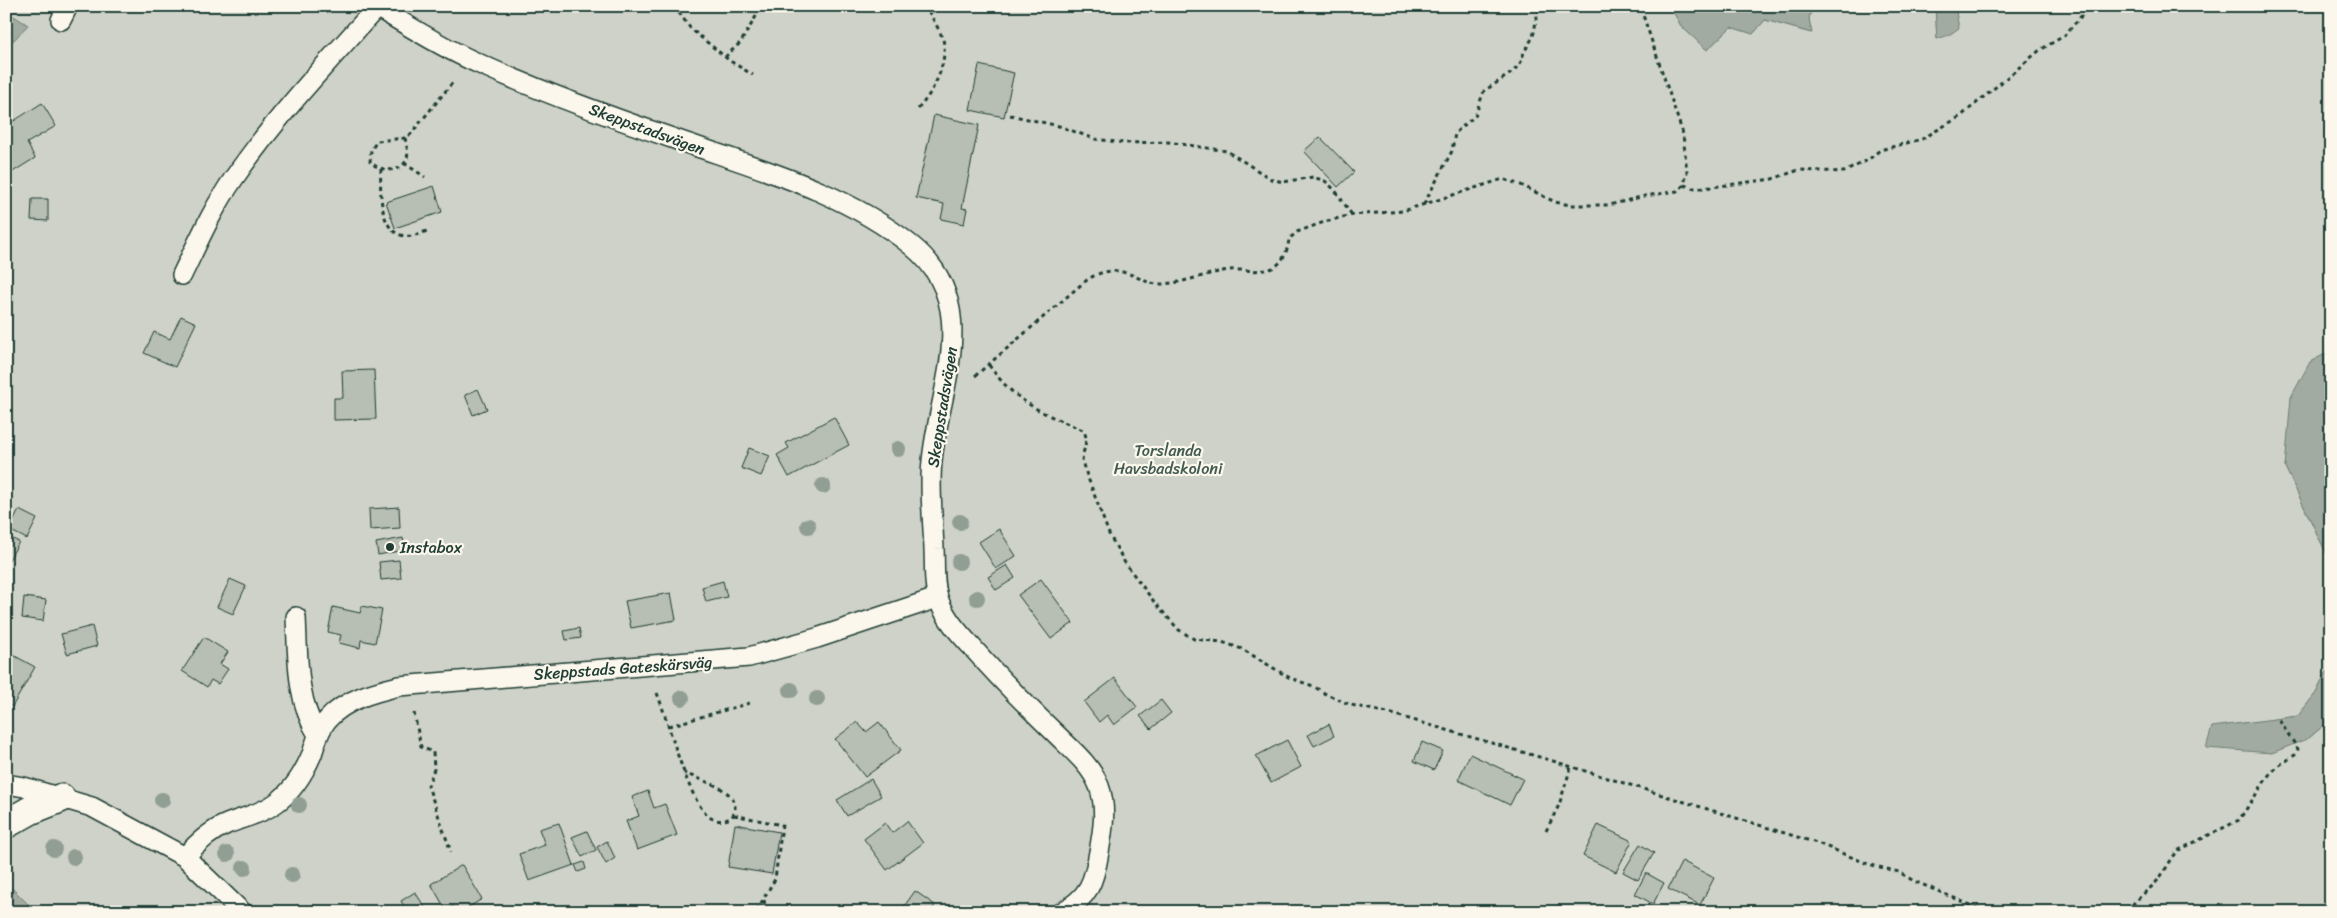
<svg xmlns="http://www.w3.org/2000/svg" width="2337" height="918" font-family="Sriracha,sans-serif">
<rect width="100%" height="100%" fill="#f2f0e5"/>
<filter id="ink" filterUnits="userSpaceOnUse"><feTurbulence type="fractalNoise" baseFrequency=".02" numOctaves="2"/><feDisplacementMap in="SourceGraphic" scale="10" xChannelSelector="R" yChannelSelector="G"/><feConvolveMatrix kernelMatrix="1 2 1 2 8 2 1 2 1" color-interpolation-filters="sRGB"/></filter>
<g filter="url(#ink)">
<path fill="#cfd2c8" stroke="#77887e" d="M6 6H1670L1681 26 1707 50 1731 27 1753 34 1765 20 1811 33 1809 19 1812 6H1907V10L1913 6H1935L1937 39 1961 6H2331V351L2310 362 2285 467 2331 563V669L2326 673 2316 693 2298 716 2223 726 2309 738 2331 719V912H36L6 882Z"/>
<path fill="#a2aba1" stroke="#6e7f75" d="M1670 6H1812L1809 19 1812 33 1765 20 1753 34 1731 27 1707 50 1681 26Z
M1935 6H1961L1956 12 1959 28 1949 35 1937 39Z
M6 11 28 25 14 40 6 45Z
M2331 351V563L2285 467 2291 397 2310 362Z
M2331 669V719L2309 738 2272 753 2206 748 2212 727 2298 716 2316 693 2326 673Z
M6 882 36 912H6Z"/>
<path fill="#b7beb3" stroke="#1f3d34" d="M979 65 1014 73 1004 117 970 110Z
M42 103 56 126 27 143 35 158 11 173 6 166V132L11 129 9 124Z
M934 115 979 125 962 208 967 209 964 224 941 219 944 204 916 198Z
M1320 137 1354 172 1338 187 1304 151Z
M434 186 442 212 395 228 386 202Z
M32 199H48V221L31 220Z
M181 316 196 323 175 367 144 353 154 332 170 339Z
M374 370 376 419 334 420V398H343L342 371Z
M478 389 487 409 473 415 465 395Z
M834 417 849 445 789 477 777 455 789 448 786 443Z
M749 448 770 456 761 476 741 468Z
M399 507 400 528 370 530 369 509Z
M19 510 37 519 27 539 9 530Z
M999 529 1016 556 996 569 979 542Z
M7 536 19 542 9 560 6 558Z
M403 538 405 550 378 555 376 543Z
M399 560 401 578 381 580 379 562Z
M1007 565 1015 578 996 590 988 577Z
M230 579 246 586 233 614 217 607Z
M1041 579 1073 623 1051 639 1018 595Z
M723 581 727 597 706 602 702 587Z
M671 593 676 620 631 628 625 601Z
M24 597 46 600 43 621 22 618Z
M362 606 382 610 375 643 361 640 360 648 339 643 341 635 328 632 333 607 360 613Z
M92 626 97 646 67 654 61 634Z
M579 628 581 638 566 640 564 631Z
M204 637 228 652 220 664 228 669 218 684 211 680 207 687 182 671Z
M6 651 35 667 12 707 6 703Z
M1115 678 1137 707 1114 725 1107 715 1099 722 1084 702Z
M1161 700 1171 713 1151 729 1140 716Z
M857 722 866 732 879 722 901 750 865 777 835 739Z
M1329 724 1334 736 1314 746 1308 735Z
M1287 740 1301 767 1271 783 1256 756Z
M1422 742 1443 751 1434 770 1414 761Z
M1470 754 1523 779 1510 805 1458 780Z
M871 779 881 796 847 816 837 800Z
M648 791 654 808 665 804 677 835 637 850 626 821 639 816 632 797Z
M907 821 923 843 887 870 864 839 885 823 892 833Z
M559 823 574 865 529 881 519 854 545 845 539 829Z
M735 824 779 832 772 874 728 867Z
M1598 825 1632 841 1616 872 1583 856Z
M587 831 596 850 582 857 572 837Z
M607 841 615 858 606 864 597 847Z
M1640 844 1654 853 1638 880 1623 872Z
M1682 861 1714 878 1700 905 1668 889Z
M584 862 586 869 578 872 575 865Z
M462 865 482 899 461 912H456L453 906 446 910 431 884Z
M1646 873 1664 883 1653 904 1635 894Z
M915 891 935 905 931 912H900Z
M415 892 428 912H407L401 901Z"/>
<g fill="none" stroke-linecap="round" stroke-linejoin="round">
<defs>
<path id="service" d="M375 6C410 27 445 49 482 65 544 93 608 116 672 138 753 167 843 190 912 246 983 304 939 387 932 461 929 490 933 520 934 549 935 566 933 588 940 603 947 620 959 633 971 646 998 677 1027 706 1056 734 1071 749 1091 765 1099 786 1107 808 1103 830 1099 852 1094 882 1089 897 1062 912
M61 20 68 6
M182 275C198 242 213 208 234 178 276 117 328 62 377 7
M296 617C298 657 296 700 318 735
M6 784 24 787 92 807 185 857 242 912
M185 857C197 843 210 831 227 824 244 817 261 814 276 803 293 791 304 773 312 754 316 742 319 729 328 719 346 699 374 692 399 686L749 657 817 638 937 598"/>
<path id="minor" d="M6 824 31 810 61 798"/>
</defs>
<use href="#service" stroke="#1f3d34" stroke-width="22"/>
<use href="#minor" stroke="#1f3d34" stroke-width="31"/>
<path stroke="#1f3d34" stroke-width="3" stroke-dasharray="4 4" stroke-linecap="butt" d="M674 6 691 29 730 61 753 75
M725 57 741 42 762 6
M918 109C932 94 946 67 944 45 943 33 931 18 926 6
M1010 115 1059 126 1095 139 1124 143 1168 142 1227 151 1271 179 1283 182 1313 177 1325 181 1335 190 1352 215
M405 138C406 144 409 152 407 158 402 175 380 171 370 162L371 150 377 141 405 138 410 135 453 82
M404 163 425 177
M381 169C380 190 378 239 411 236 417 235 424 232 430 230
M1684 185 1692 188H1704L1772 179 1799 170 1844 172 1868 160 1880 150 1922 139 1961 116 2040 50 2064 36 2090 6
M1424 204 1452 151 1455 133 1475 116 1484 91 1513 72 1521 62 1524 52 1533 37 1539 6
M989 365C1014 402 1044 414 1083 430 1090 439 1082 451 1082 462L1109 534 1125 563 1155 603 1179 630 1194 639 1222 642 1242 649 1290 678 1313 686 1326 694 1351 705 1392 714 1553 761 1820 844 1868 864 1899 872 1914 881 1987 912
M975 376 1083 283C1095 273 1111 268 1126 273 1138 276 1146 284 1159 284 1183 284 1206 273 1230 270 1243 269 1265 274 1276 266 1284 260 1288 249 1289 239L1297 232 1327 221 1352 215 1403 211 1503 179 1521 185 1555 202 1570 205H1609L1645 196 1677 191 1684 185 1687 172 1683 134 1640 6
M657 693C669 723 686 794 707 815 714 822 724 822 732 817 747 791 702 781 684 773
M414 713 421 747 433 752 434 769 428 786 451 852
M669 726 750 703
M734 815 782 825 775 879 757 910
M1546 831 1559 805 1571 767
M764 900 766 912
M2128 912C2135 898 2148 892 2158 880 2166 870 2170 859 2179 850L2239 820 2269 775 2278 766 2295 755 2298 749 2279 720"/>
<use href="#service" stroke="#fbf7ec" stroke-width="19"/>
<use href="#minor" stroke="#fbf7ec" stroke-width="28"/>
</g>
<g fill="#919e94">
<circle cx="898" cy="449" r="8"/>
<circle cx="823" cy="486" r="8"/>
<circle cx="960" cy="522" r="8"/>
<circle cx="808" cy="526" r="8"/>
<circle cx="959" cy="562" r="8"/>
<circle cx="977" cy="598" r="8"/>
<circle cx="791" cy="690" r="8"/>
<circle cx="682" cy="698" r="8"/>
<circle cx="817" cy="699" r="8"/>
<circle cx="162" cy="800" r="8"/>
<circle cx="299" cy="805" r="8"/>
<circle cx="54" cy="849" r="8"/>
<circle cx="227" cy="854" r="8"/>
<circle cx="74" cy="857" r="8"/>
<circle cx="244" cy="868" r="8"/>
<circle cx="292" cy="875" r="8"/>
</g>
</g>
<circle fill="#1f3d34" stroke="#fbf7ec" stroke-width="2" cx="390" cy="547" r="5"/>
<g text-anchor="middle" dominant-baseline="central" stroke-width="4.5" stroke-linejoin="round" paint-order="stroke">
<g font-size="16" fill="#1f3d34" stroke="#fbf7ec">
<text transform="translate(647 129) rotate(20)">Skeppstadsvägen</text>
<text transform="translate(942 407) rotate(-81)">Skeppstadsvägen</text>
<text transform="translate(623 668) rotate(-4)">Skeppstads Gateskärsväg</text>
</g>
<g font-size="16" fill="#425b52" stroke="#fbf7ec">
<text x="1168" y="450">Torslanda<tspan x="1168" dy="18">Havsbadskoloni</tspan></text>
</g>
<g font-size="16" fill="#1f3d34" stroke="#fbf7ec" text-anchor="start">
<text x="400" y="547">Instabox</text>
</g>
</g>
<rect width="2337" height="918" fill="none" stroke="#fbf7ec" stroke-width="25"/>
<rect x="12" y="12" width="2312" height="893" fill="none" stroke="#1f3d34" stroke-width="2" filter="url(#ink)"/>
</svg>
